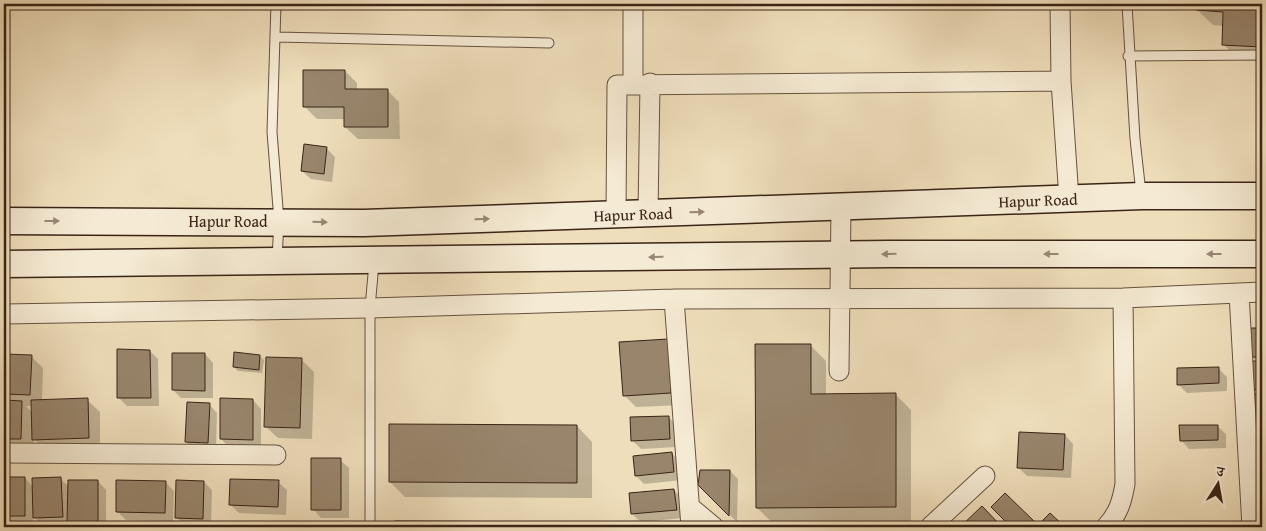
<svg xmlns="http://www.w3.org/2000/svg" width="1266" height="531" font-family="'Gentium Book Plus','Noto Serif Devanagari',serif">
<rect width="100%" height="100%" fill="#efdebb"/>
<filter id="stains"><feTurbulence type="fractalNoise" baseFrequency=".004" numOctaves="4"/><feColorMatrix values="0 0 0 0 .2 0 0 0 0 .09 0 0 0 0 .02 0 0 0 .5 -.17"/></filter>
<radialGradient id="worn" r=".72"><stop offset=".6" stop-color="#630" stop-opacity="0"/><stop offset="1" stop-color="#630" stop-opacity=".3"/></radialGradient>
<path fill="#0003" fill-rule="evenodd" d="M1198 4H1262V61L1239 60 1223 44 1224 26 1213 25 1197 10Z
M345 71 357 83V90H387L399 102 400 139H358L345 127V119H317L305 107Z
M326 148 335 157 332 182 311 179 302 171Z
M1251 329H1262V463H1257L1248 454 1258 395 1251 389 1257 362 1251 356Z
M668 340 683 405 636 407 624 395Z
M810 345 826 361V395L895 394 911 410V522L773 523 757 508Z
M150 351 158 359 159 406H127L118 397Z
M205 354 213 363V398H181L173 390Z
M4 355 31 356 43 368 42 401 87 400 100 412V450L46 451 34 439 33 451 4 450ZM26 406H33V413Z
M260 356 264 360 262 373 238 371 234 367Z
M301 359 314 372 312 439 278 438 265 426Z
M1218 368 1227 377V391L1187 393 1178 384Z
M253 400 261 409V447H229L221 439Z
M209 404 217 413 216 451 195 450 186 442Z
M668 417 677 425 678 447 641 449 632 440Z
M577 426 592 442V498L405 497 390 482Z
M1217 426 1226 434V448L1189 449 1181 440Z
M1065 435 1073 444 1071 478 1027 476 1018 467Z
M672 453 680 462 682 480 644 484 636 476 634 458Z
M340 460 349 468V518H321L313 509Z
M730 471 738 479 737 522 699 484Z
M25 478 33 487 60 478 69 487 98 481 106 490V527L43 526 33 516V524H4V479Z
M165 482 174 491 173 521 126 520 117 511Z
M204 482 212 490 211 526 256 527 185 526 177 518Z
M278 482 287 490 286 515 239 513 230 504Z
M674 490 682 498 684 518 641 522 632 514Z
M1005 494 1038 527 1050 514 1064 527H1012L992 507Z
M298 523 301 527H262V524Z
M396 523 590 524 593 527H396Z"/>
<path fill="#98856c" stroke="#3a2416" d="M1196 4H1262V47L1222 45 1223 12 1196 10Z
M303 70H345V89H388V127H344V107H303Z
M304 144 327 147 324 174 301 171Z
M1250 328H1262V357H1249Z
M668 339 671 393 623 396 619 342Z
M755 344H811V394L896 393V507L756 508Z
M117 349 150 350 151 398H117Z
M234 352 260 355 259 370 233 367Z
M172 353H205V391L172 390Z
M4 354 32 355 30 395 4 394Z
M266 357 302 358 300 428 264 427Z
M1251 361H1262V390L1250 389Z
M1219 367V383L1177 385V368Z
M1248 394H1262V424H1247Z
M88 398 89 438 32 440 31 400Z
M220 398 253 399V440L220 439Z
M4 400 22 401 21 439H4Z
M187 402 210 403 208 443 185 442Z
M669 416 670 439 631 441 630 417Z
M389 424 577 425V483L389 482Z
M1179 425H1218V440L1180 441Z
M1248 427 1262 428V455H1247Z
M1019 432 1065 434 1063 470 1017 468Z
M672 452 674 472 635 476 633 456Z
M311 458H341V510H311Z
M700 470H730L729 516 698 485Z
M4 477H25V516H4Z
M61 477 63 517 33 518 32 478Z
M230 479 279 480 278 507 229 505Z
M68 480H98V524L67 523Z
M116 480 166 481 165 513 116 512Z
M176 480 204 481 203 519 175 518Z
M674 489 677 510 631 514 629 493Z
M1005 493 1035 522 1029 527H1011L991 507Z
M982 506 1002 527H960Z
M1050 513 1065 527H1036Z
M395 521 590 522V527H395Z
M298 522V527H261V523Z
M122 523H145V527H122Z
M148 523 176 524V527H148Z
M255 524V527H198V525Z"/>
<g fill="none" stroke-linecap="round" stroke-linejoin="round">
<defs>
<path id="lane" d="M276 4 272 132 279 221 277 259
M1127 4 1135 139 1141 193
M277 37 549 43
M1128 56 1262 55
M370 527V308L374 263"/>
<path id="street" d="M633 4V84
M1060 4 1061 81 1069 199
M648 214 650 83
M616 215 617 85 1061 81
M1239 293 1252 527
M674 299 691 527
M4 314 370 308 674 299 1123 298 1262 292
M839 371 841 208
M4 453 276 455
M690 507 714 527
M930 527 985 476
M1106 527C1118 514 1122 502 1125 484L1123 298"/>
<path id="secondary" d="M4 221 364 223 1142 196H1262
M4 264 889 254H1262"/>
</defs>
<use href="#lane" stroke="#67523f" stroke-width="11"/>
<use href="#street" stroke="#67523f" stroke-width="21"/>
<use href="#secondary" stroke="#3a2416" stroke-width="29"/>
<use href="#lane" stroke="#f5ead3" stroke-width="9"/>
<use href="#street" stroke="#f5ead3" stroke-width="19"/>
<use href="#secondary" stroke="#f5ead3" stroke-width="26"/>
</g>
<defs><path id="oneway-solid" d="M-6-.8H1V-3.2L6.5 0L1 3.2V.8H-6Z" transform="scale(1.25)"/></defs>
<g fill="#988774">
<use href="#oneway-solid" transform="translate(697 212) rotate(-2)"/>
<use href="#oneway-solid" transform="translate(482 219) rotate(-2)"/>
<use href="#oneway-solid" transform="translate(52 221)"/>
<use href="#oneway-solid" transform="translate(320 222) rotate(1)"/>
<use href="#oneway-solid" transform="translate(889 254) rotate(179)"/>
<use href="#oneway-solid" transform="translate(1051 254) rotate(180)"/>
<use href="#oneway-solid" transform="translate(1214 254) rotate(180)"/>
<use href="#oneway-solid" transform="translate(656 257) rotate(179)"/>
</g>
<g text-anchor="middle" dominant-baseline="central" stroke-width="4" stroke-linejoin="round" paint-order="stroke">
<g font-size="16" fill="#3a2416" stroke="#f5ead3">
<text transform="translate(1038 200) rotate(-2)">Hapur Road</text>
<text transform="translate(633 214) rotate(-2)">Hapur Road</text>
<text x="228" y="221">Hapur Road</text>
</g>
</g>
<rect width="1266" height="531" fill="none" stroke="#efdebb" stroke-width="20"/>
<rect x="5" y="5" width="1256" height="521" fill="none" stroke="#3a2416" stroke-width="2.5"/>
<rect x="10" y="10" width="1246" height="511" fill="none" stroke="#3a2416"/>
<g transform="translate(1218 484) rotate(11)" stroke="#f5ead3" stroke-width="4" paint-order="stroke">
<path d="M0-4L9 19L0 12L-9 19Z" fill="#3a2416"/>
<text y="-8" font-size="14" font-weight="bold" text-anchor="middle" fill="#3a2416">उ</text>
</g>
<rect width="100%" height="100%" filter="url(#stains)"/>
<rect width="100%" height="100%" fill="url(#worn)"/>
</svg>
